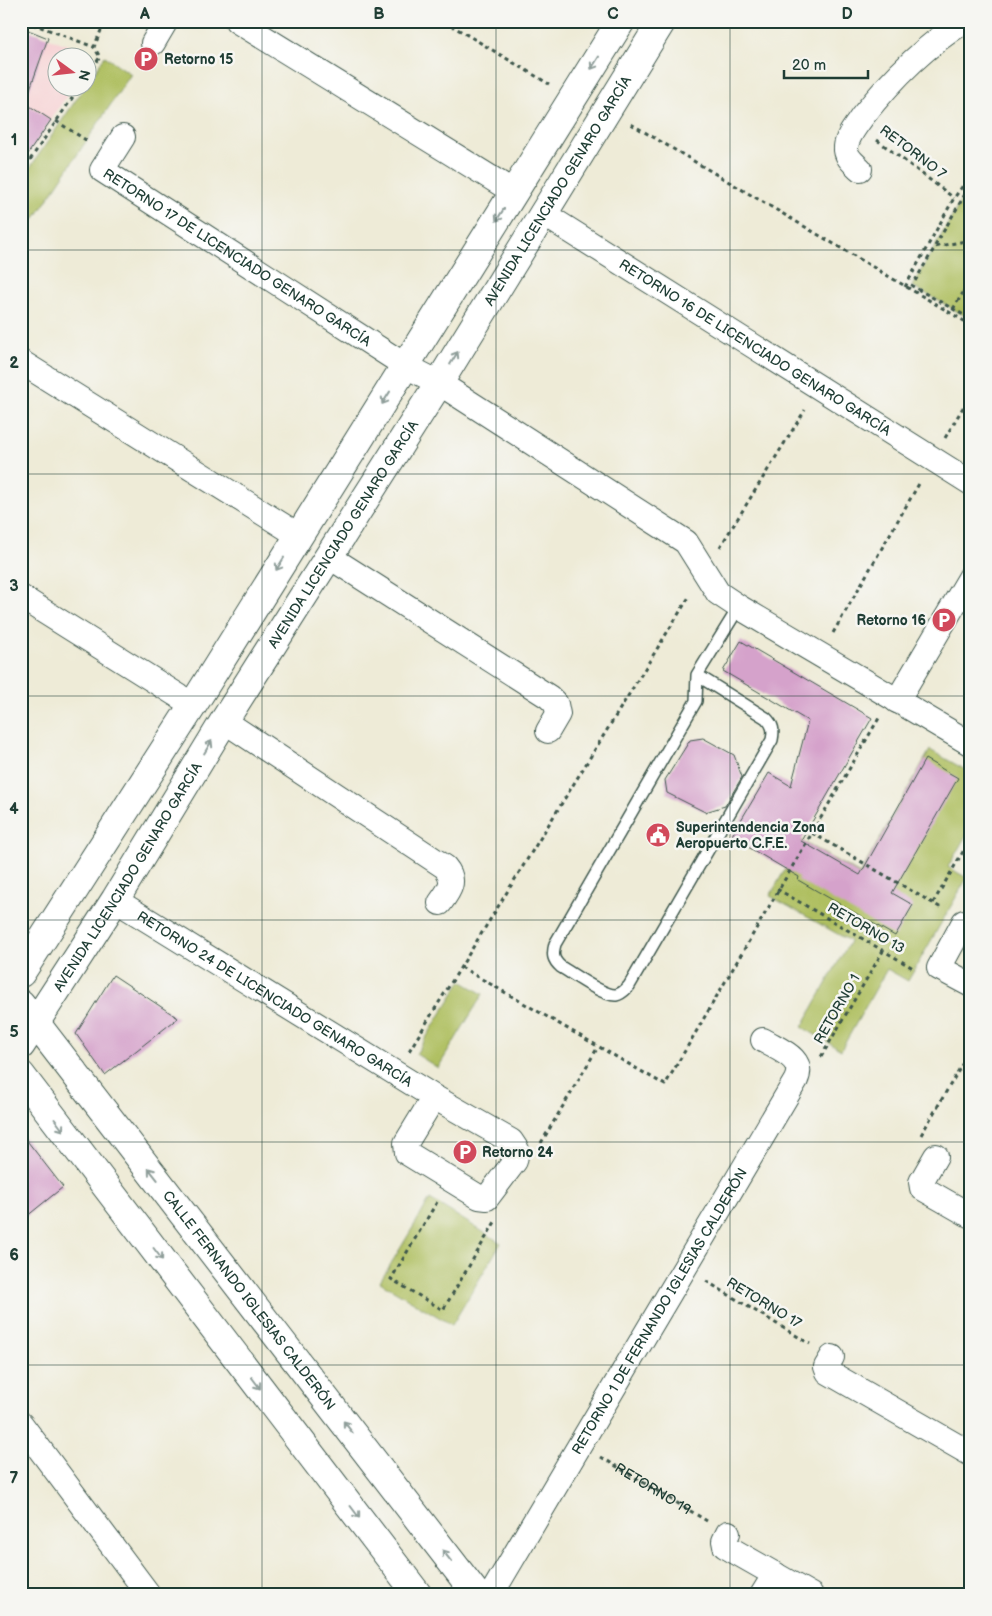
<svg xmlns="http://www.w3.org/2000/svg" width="992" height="1616" font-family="'Balsamiq Sans',sans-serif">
<rect width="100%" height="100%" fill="#f6f6f2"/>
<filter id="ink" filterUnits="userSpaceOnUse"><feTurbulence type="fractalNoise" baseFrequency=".02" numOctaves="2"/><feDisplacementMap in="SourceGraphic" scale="10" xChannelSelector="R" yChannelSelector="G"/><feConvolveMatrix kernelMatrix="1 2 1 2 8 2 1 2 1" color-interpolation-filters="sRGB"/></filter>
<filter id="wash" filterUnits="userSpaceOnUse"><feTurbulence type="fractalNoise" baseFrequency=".0096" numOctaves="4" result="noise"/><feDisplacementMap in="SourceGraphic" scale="20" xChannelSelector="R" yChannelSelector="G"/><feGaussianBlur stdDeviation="1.12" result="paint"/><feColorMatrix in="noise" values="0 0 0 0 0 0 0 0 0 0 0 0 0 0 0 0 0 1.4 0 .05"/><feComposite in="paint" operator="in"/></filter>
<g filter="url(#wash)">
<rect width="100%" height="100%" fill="#eeebd7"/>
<path fill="#f7cfd2" d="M21 27 93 55 88 64V58H58V88H72L21 164Z"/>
<path fill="#afbf61" stroke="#677e4a" d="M105 56 131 74 21 239V181L84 88H88V82Z
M971 184V319L912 286Z
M930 750 971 773V827L948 867 967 878 908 981 887 969 841 1050 802 1027 850 941 770 896 801 841 860 874Z
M461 981 483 994 438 1068 416 1054Z
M430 1199 501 1243 452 1325 380 1282Z"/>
<g id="blocks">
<path fill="#d5a2cb" d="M21 27 48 38 25 103 51 120 21 164Z
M741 641 872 718 801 841 860 875 925 759 958 778 892 893 913 905 895 936 798 880 799 877 731 837 769 773 791 786 808 721 723 671Z
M703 738 734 755 742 777 725 806 705 812 667 793 665 780 690 740Z
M113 975 178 1018 105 1075 76 1034Z
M21 1133 63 1187 21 1221Z"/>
</g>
</g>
<g filter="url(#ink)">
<use href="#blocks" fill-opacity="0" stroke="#3e574c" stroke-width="1"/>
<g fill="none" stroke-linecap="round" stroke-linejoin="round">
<defs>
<path id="lane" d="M697 675 766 718C773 725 774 730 772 740L629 986C625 990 622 994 616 995 603 996 573 974 561 967 553 960 552 955 555 944L696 701 697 675 739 607"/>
<g id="street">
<path d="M237 21 514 192"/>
<path d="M153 43 166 21"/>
<path id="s2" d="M123 137 102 170 406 366 439 383 686 542 718 593 739 607 971 744"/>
<path d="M860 169C854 163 845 157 846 147 847 136 856 126 862 117 891 80 924 46 965 21"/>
<path id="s3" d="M542 213 971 483"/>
<path d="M21 362 298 535"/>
<path d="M328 556 549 697 556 704 558 714 548 731"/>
<path d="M21 597 193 705"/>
<path d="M897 701 971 576"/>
<path d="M224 721 445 867C457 881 449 891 440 903"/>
<path id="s4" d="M115 900 434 1097 511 1141 517 1150 515 1161 487 1198 479 1197 407 1153 406 1143 434 1097"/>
<path d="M964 922 939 968 971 985"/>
<path d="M936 1156 921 1182 922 1188 971 1216"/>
<path d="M832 1357 826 1367 828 1372 971 1454"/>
<path d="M21 1424 149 1595"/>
<path d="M728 1533 724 1541 725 1546 811 1595"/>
<path id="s5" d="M491 1595 796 1080C806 1058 779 1050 763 1040"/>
<path d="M762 1595 775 1574"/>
</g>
<g id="secondary">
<path d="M21 973 193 705 621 21"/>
<path id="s6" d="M21 1004 477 1595"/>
<path id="s7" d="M21 1045 115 900 224 721 439 383 662 21"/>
<path d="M21 1075 418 1595"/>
</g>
</defs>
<use href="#lane" stroke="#3e574c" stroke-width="14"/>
<use href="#street" stroke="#3e574c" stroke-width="26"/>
<use href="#secondary" stroke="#3e574c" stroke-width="30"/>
<g stroke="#3e574c" stroke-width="3" stroke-dasharray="4 4" stroke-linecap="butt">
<path d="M25 21 94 47"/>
<path d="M444 21 549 84"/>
<path d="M88 75 100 57 94 47 105 21"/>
<path d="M56 121 89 142"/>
<path d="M631 124 971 325"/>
<path d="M877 140 954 198"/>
<path d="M21 173 79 88"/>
<path d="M971 240 935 247 912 286 971 319"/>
<path d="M935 246 971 184"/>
<path d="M905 287 954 198 971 174"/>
<path d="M953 309 971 280"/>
<path d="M945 438 971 394"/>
<path d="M720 547 805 410"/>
<path d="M833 633 920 482"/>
<path d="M812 833 943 909"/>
<path d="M777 889 913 968"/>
<path d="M933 903 971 838"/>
<path d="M461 967 665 1085 879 718"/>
<path d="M409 1051 689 597"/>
<path d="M821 1057 883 951"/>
<path d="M921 1135 971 1049"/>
<path d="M541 1143 598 1047"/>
<path d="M437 1202 391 1279 443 1310 495 1222"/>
<path d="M706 1281 810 1344"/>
<path id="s1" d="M601 1457 707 1521"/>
</g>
<use href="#lane" stroke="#fff" stroke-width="11"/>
<use href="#street" stroke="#fff" stroke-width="24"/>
<use href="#secondary" stroke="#fff" stroke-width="28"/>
</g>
<defs><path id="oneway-shaft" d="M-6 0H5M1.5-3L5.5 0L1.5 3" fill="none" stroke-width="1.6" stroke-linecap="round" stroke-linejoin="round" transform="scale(1.25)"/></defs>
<g stroke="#8f9e9a">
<use href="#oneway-shaft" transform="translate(595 63) rotate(122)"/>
<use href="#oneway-shaft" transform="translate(500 215) rotate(122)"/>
<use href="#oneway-shaft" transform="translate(454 358) rotate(-59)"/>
<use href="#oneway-shaft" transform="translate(386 398) rotate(122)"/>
<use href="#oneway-shaft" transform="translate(280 564) rotate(122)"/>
<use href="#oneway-shaft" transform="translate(208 747) rotate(-59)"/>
<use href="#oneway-shaft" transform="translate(59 1125) rotate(53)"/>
<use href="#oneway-shaft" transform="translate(153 1174) rotate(-128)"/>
<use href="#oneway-shaft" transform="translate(158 1254) rotate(53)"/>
<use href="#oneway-shaft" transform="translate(256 1383) rotate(53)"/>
<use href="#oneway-shaft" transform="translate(348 1427) rotate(-128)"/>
<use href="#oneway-shaft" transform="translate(355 1512) rotate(53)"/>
<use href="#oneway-shaft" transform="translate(447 1556) rotate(-128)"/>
</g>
</g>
<path fill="none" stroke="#1f3d34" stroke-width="1" stroke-opacity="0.55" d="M262 21V1595M496 21V1595M730 21V1595M21 250H971M21 474H971M21 696H971M21 920H971M21 1142H971M21 1365H971"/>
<defs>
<symbol id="parking-disc" viewBox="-11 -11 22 22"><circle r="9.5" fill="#d1495b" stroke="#f6f6f2"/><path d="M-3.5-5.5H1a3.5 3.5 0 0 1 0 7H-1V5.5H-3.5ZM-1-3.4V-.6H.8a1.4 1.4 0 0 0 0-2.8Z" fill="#fff"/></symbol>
<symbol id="civic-disc" viewBox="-11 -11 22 22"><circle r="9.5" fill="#d1495b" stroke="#f6f6f2"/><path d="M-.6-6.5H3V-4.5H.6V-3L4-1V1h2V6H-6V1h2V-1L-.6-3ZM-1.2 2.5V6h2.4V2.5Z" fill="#fff"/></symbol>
</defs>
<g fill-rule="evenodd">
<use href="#parking-disc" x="132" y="45" width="28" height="28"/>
<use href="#parking-disc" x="930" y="606" width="28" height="28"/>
<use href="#civic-disc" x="644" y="821" width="28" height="28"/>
<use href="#parking-disc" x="451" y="1138" width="28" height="28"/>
</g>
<g text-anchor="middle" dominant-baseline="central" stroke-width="5" stroke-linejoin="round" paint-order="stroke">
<g font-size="14" font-weight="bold" fill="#1f3d34" stroke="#f6f6f2" text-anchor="start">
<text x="164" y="59">Retorno 15</text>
<text x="926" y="620" text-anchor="end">Retorno 16</text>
<text x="676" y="827">Superintendencia Zona<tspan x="676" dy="16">Aeropuerto C.F.E.</tspan></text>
<text x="482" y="1152">Retorno 24</text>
</g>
<g font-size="14" fill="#1f3d34" stroke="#f6f6f2">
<text transform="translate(913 152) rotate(37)">RETORNO 7</text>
<text stroke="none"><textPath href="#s7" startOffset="1009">AVENIDA LICENCIADO GENARO GARCÍA</textPath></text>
<text stroke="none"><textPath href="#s2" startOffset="200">RETORNO 17 DE LICENCIADO GENARO GARCÍA</textPath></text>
<text stroke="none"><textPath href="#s3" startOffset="252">RETORNO 16 DE LICENCIADO GENARO GARCÍA</textPath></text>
<text stroke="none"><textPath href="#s7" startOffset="604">AVENIDA LICENCIADO GENARO GARCÍA</textPath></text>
<text stroke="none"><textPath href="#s7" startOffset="199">AVENIDA LICENCIADO GENARO GARCÍA</textPath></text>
<text transform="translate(866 928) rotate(30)">RETORNO 13</text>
<text stroke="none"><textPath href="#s4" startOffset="188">RETORNO 24 DE LICENCIADO GENARO GARCÍA</textPath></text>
<text transform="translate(837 1009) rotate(-60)">RETORNO 1</text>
<text stroke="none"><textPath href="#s6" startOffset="374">CALLE FERNANDO IGLESIAS CALDERÓN</textPath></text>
<text transform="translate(764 1303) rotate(31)">RETORNO 17</text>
<text stroke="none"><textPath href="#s5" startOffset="330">RETORNO 1 DE FERNANDO IGLESIAS CALDERÓN</textPath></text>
<text stroke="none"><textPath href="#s1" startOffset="61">RETORNO 19</textPath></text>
</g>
</g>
<rect width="992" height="1616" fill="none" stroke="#f6f6f2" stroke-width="55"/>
<g transform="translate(72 72) rotate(105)"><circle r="24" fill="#f6f6f2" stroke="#a0aca6"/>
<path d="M0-4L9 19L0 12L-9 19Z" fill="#d1495b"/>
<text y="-8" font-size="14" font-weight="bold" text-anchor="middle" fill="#1f3d34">N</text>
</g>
<path d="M784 70v8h84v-8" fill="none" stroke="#1f3d34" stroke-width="2.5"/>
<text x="792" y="70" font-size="15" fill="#1f3d34" stroke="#f6f6f2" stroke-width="4" paint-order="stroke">20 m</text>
<rect x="28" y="28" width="936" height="1560" fill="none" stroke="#1f3d34" stroke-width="2"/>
<g font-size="16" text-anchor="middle" font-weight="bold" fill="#1f3d34">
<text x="145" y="19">A</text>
<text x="379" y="19">B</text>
<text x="613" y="19">C</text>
<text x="847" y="19">D</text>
<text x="14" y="145">1</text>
<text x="14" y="368">2</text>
<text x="14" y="591">3</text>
<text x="14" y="814">4</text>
<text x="14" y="1037">5</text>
<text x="14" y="1260">6</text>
<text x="14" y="1483">7</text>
</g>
</svg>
